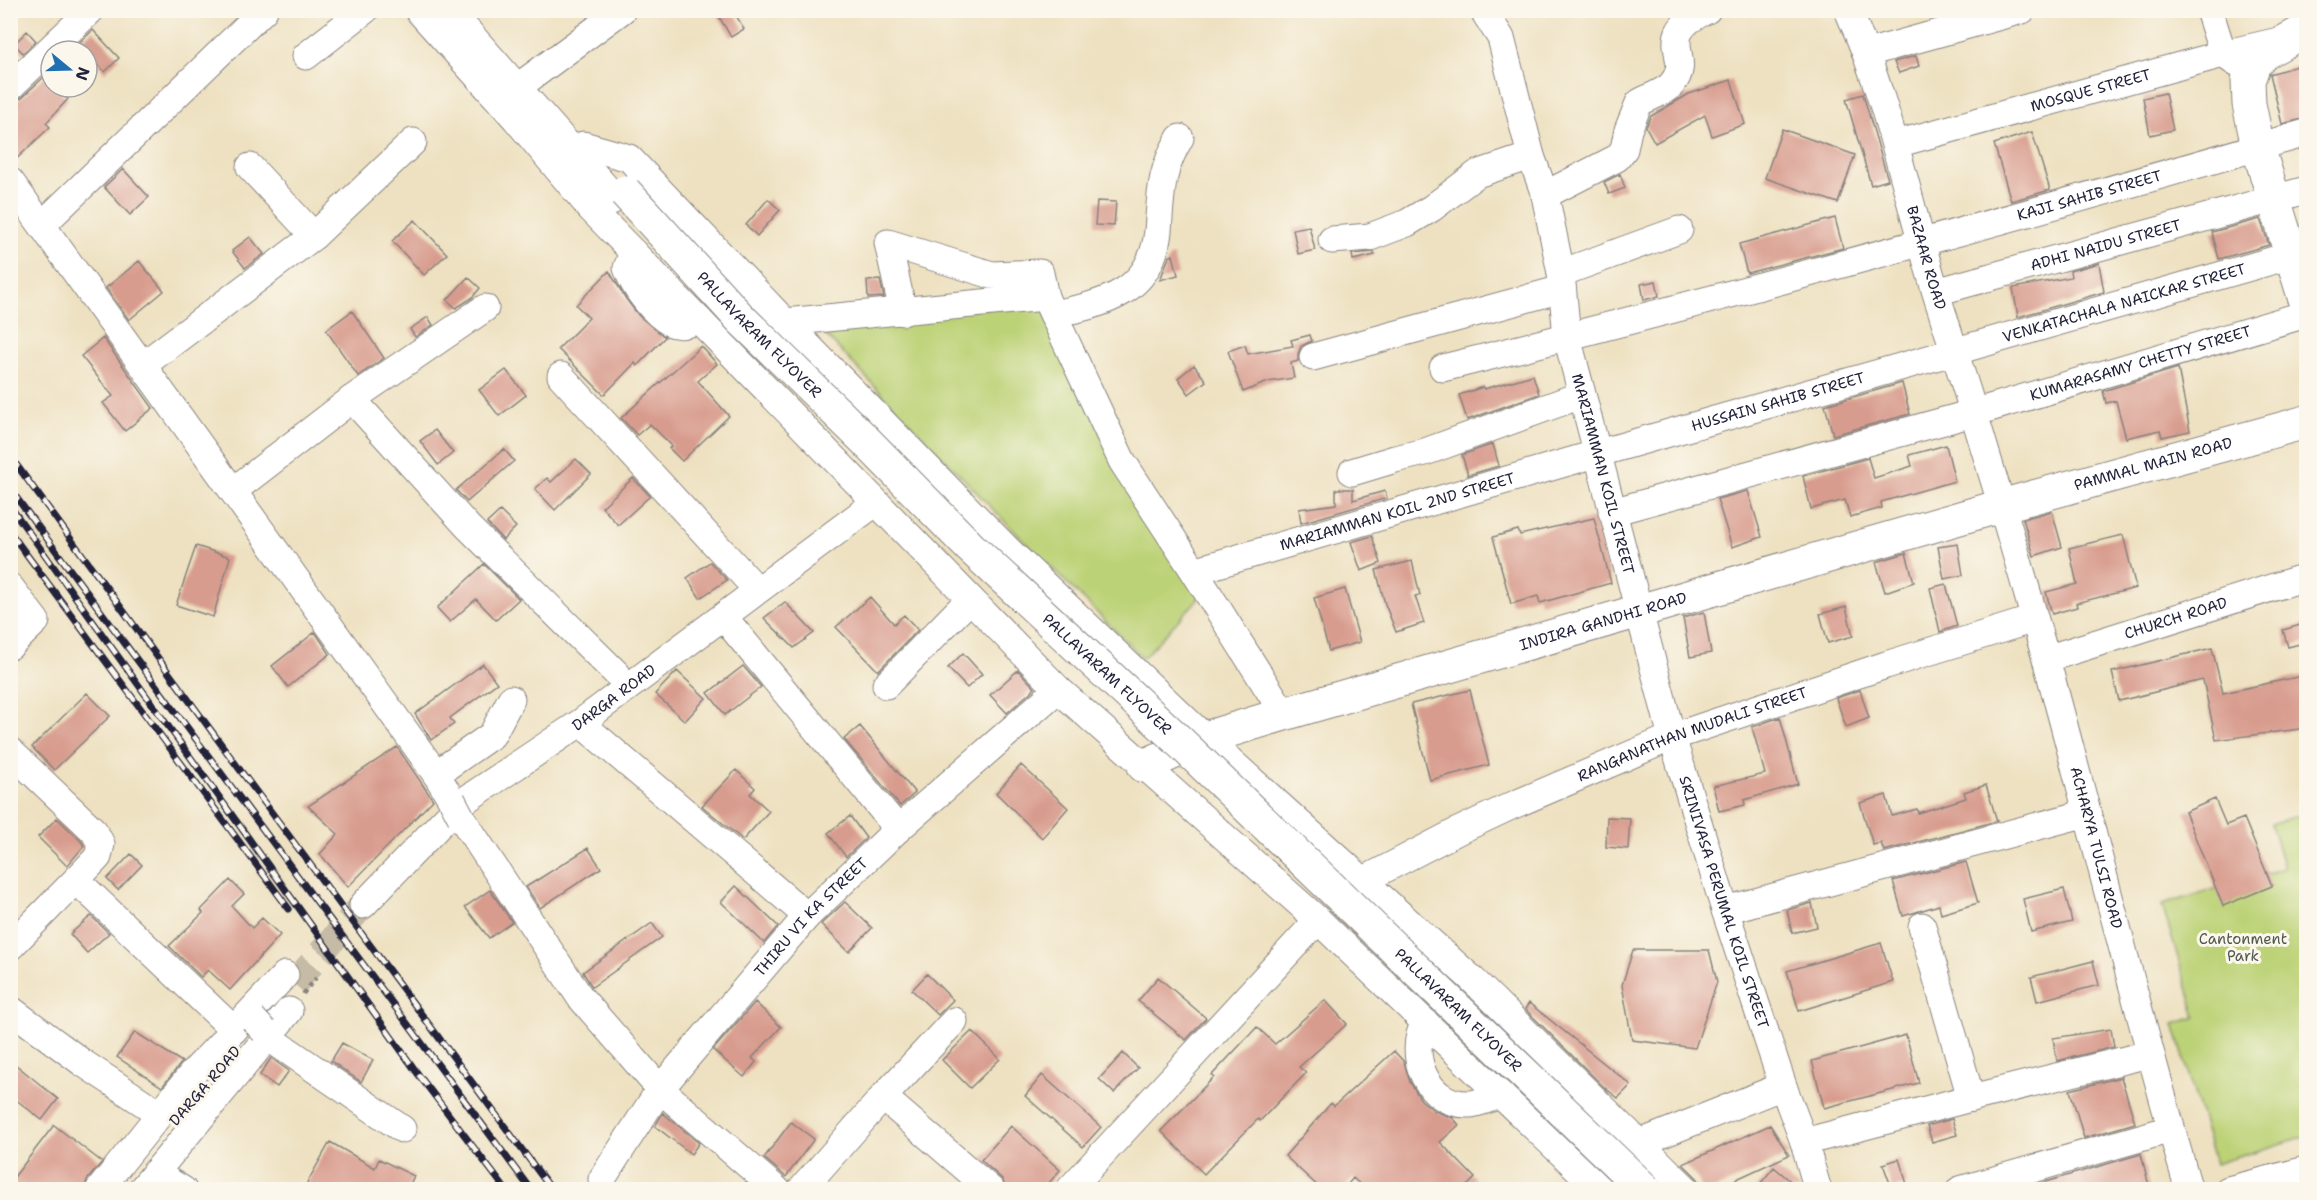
<svg xmlns="http://www.w3.org/2000/svg" width="2317" height="1200" font-family="'Shantell Sans',sans-serif">
<rect width="100%" height="100%" fill="#fbf7ec"/>
<filter id="ink" filterUnits="userSpaceOnUse"><feTurbulence type="fractalNoise" baseFrequency=".0167" numOctaves="2"/><feDisplacementMap in="SourceGraphic" scale="12" xChannelSelector="R" yChannelSelector="G"/><feConvolveMatrix kernelMatrix="1 2 1 2 8 2 1 2 1" color-interpolation-filters="sRGB"/></filter>
<filter id="wash" filterUnits="userSpaceOnUse"><feTurbulence type="fractalNoise" baseFrequency=".008" numOctaves="4" result="noise"/><feDisplacementMap in="SourceGraphic" scale="24" xChannelSelector="R" yChannelSelector="G"/><feGaussianBlur stdDeviation="1.35" result="paint"/><feColorMatrix in="noise" values="0 0 0 0 0 0 0 0 0 0 0 0 0 0 0 0 0 1.4 0 .05"/><feComposite in="paint" operator="in"/></filter>
<g filter="url(#wash)">
<rect width="100%" height="100%" fill="#eee1c1"/>
<path fill="#bcd276" stroke="#6f7a58" stroke-width="1.5" d="M1040 303 1201 596 1143 658 1008 525 816 325Z
M2306 813V1136L2215 1164 2174 1024 2196 1017 2162 905 2284 868 2271 824Z"/>
<g id="blocks">
<path fill="#d89c8e" d="M715 10H733L744 29 731 37Z
M93 30 119 58 105 72 78 44Z
M27 31 36 41 23 53 14 44Z
M1916 56 1919 66 1899 73 1894 62Z
M2307 63V118L2282 124 2270 74Z
M44 77 51 83V87H55L68 99 46 123 50 127 10 165V102L21 98Z
M1731 80 1745 124 1712 136 1705 115 1655 143 1646 127 1651 116 1689 94Z
M2165 93 2173 130 2150 135 2143 98Z
M1863 94 1888 180 1871 185 1846 99Z
M1782 129 1855 155 1838 203 1765 178Z
M2032 132 2050 190 2011 201 1994 144Z
M123 169 149 197 130 215 104 187Z
M1620 174 1625 188 1609 194 1604 182Z
M768 199 780 210 757 236 746 225Z
M1097 201 1116 202 1114 226 1095 225Z
M1835 218 1843 248 1747 273 1739 244Z
M2260 219 2269 245 2219 259 2212 232Z
M415 220 447 254 424 275 392 241Z
M1309 226 1315 250 1298 254 1293 229Z
M250 237 264 254 245 268 232 251Z
M1374 252 1375 255 1353 260 1352 254Z
M1173 255 1178 275 1160 280 1169 257Z
M139 261 164 291 129 320 106 288Z
M2099 263 2104 292 2018 317 2013 288 2071 277 2070 271Z
M609 271 626 299 639 316 665 337 637 366 635 363 604 395 558 349 589 318 576 305Z
M468 277 480 288 472 298 456 308 447 300Z
M880 280 884 297 868 298 867 281Z
M1656 281 1659 296 1644 300 1641 284Z
M352 311 384 358 358 376 326 330Z
M428 317 433 325 415 337 410 329Z
M1310 335 1312 341 1301 346 1298 354V361L1291 363 1294 378 1268 382 1243 392 1228 351 1245 345 1248 354 1293 346 1291 340Z
M103 338 153 408 125 431 103 403 113 396 81 356Z
M701 346 717 364 698 381 729 416 682 461 669 448 672 446 650 424 637 435 621 418Z
M1194 365 1206 381 1189 394 1178 378Z
M2178 368 2190 431 2162 437 2160 430 2126 438 2116 401 2106 403 2103 391Z
M506 370 526 395 499 416 479 390Z
M1533 375 1539 394 1467 420 1459 395 1483 387 1484 389Z
M1902 383 1910 414 1833 435 1825 405Z
M435 430 453 453 438 465 420 441Z
M1493 444 1499 466 1468 475 1462 455Z
M1946 445 1955 481 1881 502 1882 508 1850 517 1845 500 1811 509 1803 476 1868 458 1874 478 1912 466 1909 455Z
M504 449 514 461 467 502 456 490Z
M576 459 591 474 555 510 535 489 547 478 551 482Z
M633 478 650 496 618 525 602 507Z
M1336 489H1353V500L1385 491 1387 498 1301 523 1299 509 1336 504Z
M1748 491 1762 537 1732 547 1717 499Z
M500 511 516 527 503 540 487 523Z
M2052 511 2062 547 2034 556 2023 519Z
M1594 518 1611 583 1540 603 1538 596 1511 604 1493 537 1518 530 1520 535Z
M2123 535 2136 588 2076 603 2077 607 2052 614 2046 592 2077 584 2069 548Z
M1372 536 1381 563 1361 571 1351 542Z
M1958 544 1963 575 1944 579 1938 547Z
M196 546 230 557 213 617 176 605Z
M1906 553 1914 582 1885 592 1876 562Z
M1412 561 1420 595 1415 596 1424 623 1396 632 1385 604 1376 570Z
M710 562 727 580 700 598 687 578Z
M484 564 519 599 496 620 476 599 450 622 437 608Z
M1946 584 1957 626 1940 632 1930 588Z
M1345 589 1360 642 1329 651 1314 598Z
M870 597 894 624 904 615 918 630 878 671 836 627Z
M785 602 814 633 794 648 764 618Z
M1846 607 1853 636 1828 643 1820 614Z
M1704 612 1711 653 1690 657 1683 618Z
M2307 623V642L2288 647 2283 630Z
M315 632 330 654 288 687 272 666Z
M2212 648 2223 693 2307 675V728L2216 740 2203 680 2119 701 2112 672Z
M963 653 982 674 967 688 948 668Z
M483 664 497 683 450 718 454 724 431 740 415 714Z
M743 666 761 687 725 715 708 693Z
M1018 670 1035 688 1007 713 990 695Z
M677 671 706 698 685 721 655 694Z
M1470 690 1489 765 1430 780 1411 704Z
M1860 690 1869 718 1846 727 1836 698Z
M87 693 110 716 54 770 32 747Z
M1780 717 1798 784 1744 800 1745 805 1719 811 1713 786 1765 774 1752 727Z
M860 726 915 793 900 806 844 739Z
M397 747 433 800 348 887 320 854 338 834 308 806Z
M1021 765 1068 808 1042 838 996 793Z
M736 770 755 788 750 794 769 811 743 840 702 806Z
M1986 785 1997 821 1884 851 1881 843 1873 845 1860 803 1886 795 1892 816 1917 809 1918 813 1966 798 1964 792Z
M2215 799 2226 825 2244 818 2272 886 2223 906 2185 812Z
M850 816 866 838 846 857 828 833Z
M1607 817 1630 818 1628 849 1606 847Z
M57 818 81 841 84 846 67 866 38 837Z
M588 848 601 868 540 908 526 887Z
M131 854 142 865 118 890 107 879Z
M1966 862 1978 903 1941 914 1939 905 1903 916 1893 881Z
M230 880 244 894 232 906 252 928 262 918 280 935 230 990 208 970 201 977 169 946 203 913 201 910Z
M736 886 778 926 764 943 721 902Z
M2064 889 2072 922 2031 932 2023 899Z
M490 890 512 922 489 938 465 907Z
M845 902 872 928 849 952 821 924Z
M1812 903 1817 927 1792 933 1787 910Z
M91 916 109 933 87 953 70 934Z
M652 923 662 937 592 987 583 972Z
M1881 943 1893 982 1799 1011 1787 971Z
M1633 950H1709L1717 982 1695 1048 1632 1040 1622 985Z
M2093 961 2099 985 2037 1001 2031 977Z
M927 974 953 1000 938 1015 912 990Z
M1158 977 1206 1018 1186 1040 1138 1001Z
M1325 1000 1347 1024 1299 1067 1306 1073 1260 1121 1258 1119 1204 1174 1161 1131 1214 1077 1212 1075 1257 1027 1275 1044Z
M755 1002 781 1027 752 1058 756 1062 744 1077 713 1050Z
M1529 1003 1631 1085 1618 1098 1605 1088 1525 1009Z
M2111 1029 2114 1047 2057 1061 2053 1038Z
M972 1031 1000 1059 970 1088 942 1060Z
M135 1032 182 1062 162 1087 117 1057Z
M1906 1035 1919 1083 1824 1108 1812 1061Z
M342 1043 373 1060 361 1082 331 1061Z
M1394 1051 1404 1062 1410 1082 1421 1100 1435 1111 1453 1118 1459 1125 1440 1142 1475 1178 1463 1190H1366L1353 1178 1343 1190H1322L1285 1156 1331 1103 1334 1106Z
M1123 1053 1138 1068 1114 1093 1099 1079Z
M271 1058 289 1071 277 1087 260 1075Z
M10 1060 58 1099 42 1120 10 1095Z
M1042 1075 1101 1127 1083 1147 1025 1096Z
M2121 1077 2135 1123 2084 1138 2070 1090Z
M663 1113 699 1143 691 1154 655 1126Z
M1952 1119 1957 1135 1932 1142 1927 1126Z
M791 1122 814 1139 786 1177 764 1158Z
M54 1125 102 1162 87 1180 84 1190H22L11 1181Z
M1770 1125 1789 1155 1713 1190H1702L1698 1179 1683 1164Z
M1011 1126 1060 1170 1043 1190H1006L1002 1179 981 1160Z
M330 1142 375 1168 379 1159 414 1176 407 1190H303Z
M2141 1154 2150 1190H2018Z
M1899 1159 1907 1184 1892 1189 1883 1164Z
M1774 1167 1801 1190H1755Z"/>
</g>
</g>
<g filter="url(#ink)">
<use href="#blocks" fill-opacity="0" stroke="#88827e" stroke-width="1.5"/>
<g fill="none" stroke-linecap="round" stroke-linejoin="round">
<path stroke="#c5bba6" stroke-width="27" stroke-dasharray="27 14" stroke-linecap="butt" d="M294 984 363 905"/>
<defs>
<g id="minor">
<path d="M418 10 516 119 591 209 1058 689 1318 920 1600 1190"/>
<path id="s1" d="M1483 10 1501 38 1531 156 1545 195 1561 273 1567 337 1672 737 1725 910 1783 1086 1804 1142 1818 1190"/>
<path id="s2" d="M1848 10C1889 101 1907 198 1936 293 1975 414 2012 537 2046 659 2095 836 2137 1014 2189 1190"/>
<path d="M2209 10 2223 54 2236 63"/>
<path d="M1867 53 2022 10"/>
<path d="M306 56 365 10"/>
<path d="M522 84 622 10"/>
<path d="M10 87 91 10"/>
<path id="s3" d="M1896 144 2223 54 2283 40"/>
<path d="M583 145 629 158 785 322 1007 549 1205 738 1473 980 1687 1190"/>
<path d="M10 181 436 774 452 800"/>
<path d="M1545 195 1617 158 1624 149 1628 130 1639 103C1648 97 1664 93 1672 84 1696 56 1650 37 1707 10"/>
<path d="M43 224 264 10"/>
<path d="M314 236 413 142"/>
<path d="M1332 240 1370 237 1407 223 1432 208 1477 174 1531 156"/>
<path d="M633 252 627 268C634 287 652 313 671 323 680 327 690 323 699 320"/>
<path d="M1561 273 1679 230"/>
<path id="s4" d="M1936 292 2306 190"/>
<path d="M903 312 888 243 992 275 1040 273 1045 297"/>
<path d="M1053 314C1105 304 1152 292 1158 231 1161 193 1160 172 1180 138"/>
<path d="M785 322 1045 297 1122 461 1194 571 1284 714"/>
<path d="M1313 357 1562 289"/>
<path d="M143 365 314 236 250 167"/>
<path id="s5" d="M1443 368C1732 296 2020 217 2306 133"/>
<path d="M561 376 750 582"/>
<path d="M352 399 468 527 617 674"/>
<path d="M1352 472 1395 459 1425 452 1581 395"/>
<path d="M233 491 352 399 485 308"/>
<path id="s6" d="M1612 512 1973 413 2306 314"/>
<path id="s7" d="M1194 571 1599 453 2306 251"/>
<path d="M10 587 36 621 10 646"/>
<path d="M731 626 898 829"/>
<path id="s8" d="M2046 659 2306 577"/>
<path d="M886 685 970 599"/>
<path d="M590 731 807 916"/>
<path d="M10 751 94 831 101 844 98 857 76 880 234 1030"/>
<path d="M436 774 492 735 511 699"/>
<path d="M461 817 580 997 660 1089 777 1190"/>
<path id="s9" d="M1362 881 1458 831 1511 806 1672 737 1886 665 2034 619"/>
<path id="s10" d="M363 905 447 817 467 799 580 723 875 503"/>
<path d="M1725 910 2087 813"/>
<path d="M1922 926 1971 1098"/>
<path d="M10 947 76 880"/>
<path d="M10 1009 83 1063 160 1114"/>
<path d="M1425 1022C1406 1056 1428 1106 1469 1104 1479 1104 1491 1097 1501 1095"/>
<path d="M264 1031 268 1037 402 1129"/>
<path d="M883 1097 954 1021"/>
<path d="M1804 1142 1971 1098 2149 1054"/>
<path d="M1640 1143 1783 1086"/>
<path d="M155 1173 183 1190"/>
<path id="s11" d="M602 1179 660 1089 807 916 898 829 1058 689"/>
<path d="M99 1190 191 1075 285 975"/>
<path d="M141 1190 289 1011"/>
<path d="M801 1190 883 1097 991 1190"/>
<path d="M1069 1190 1318 920"/>
<path d="M1960 1190 2171 1129"/>
<path d="M2228 1190 2306 1170"/>
</g>
<g id="major">
<path d="M445 10 611 198"/>
<path d="M2306 30 2266 52 2254 64 2248 81 2249 104 2258 147 2306 303"/>
<path id="s12" d="M1144 766 1205 738 1284 714 2001 506 2306 422"/>
</g>
</defs>
<use href="#minor" stroke="#88827e" stroke-width="29"/>
<use href="#major" stroke="#88827e" stroke-width="35"/>
<path stroke="#88827e" stroke-width="4" stroke-dasharray="4.5 4.5" stroke-linecap="butt" d="M303 994 316 978"/>
<use href="#minor" stroke="#fff" stroke-width="27"/>
<use href="#major" stroke="#fff" stroke-width="33"/>
<defs>
<path id="rail" d="M10 456 243 774 552 1190
M10 489 531 1190
M10 506 418 1074 506 1190
M10 532 289 909"/>
</defs>
<use href="#rail" stroke="#22223b" stroke-width="7"/>
<use href="#rail" stroke="#fbf7ec" stroke-width="4.5" stroke-dasharray="14" stroke-linecap="butt"/>
<defs>
<path id="minor-bridge" d="M452 800 461 817
M253 1019 264 1031"/>
<g id="major-bridge">
<path id="s13" d="M625 192 740 318 864 439 970 547 1179 741 1645 1190"/>
</g>
</defs>
<use href="#minor-bridge" stroke="#88827e" stroke-width="29" stroke-linecap="butt"/>
<use href="#major-bridge" stroke="#88827e" stroke-width="35" stroke-linecap="butt"/>
<use href="#minor-bridge" stroke="#fff" stroke-width="27"/>
<use href="#major-bridge" stroke="#fff" stroke-width="33"/>
</g>
</g>
<g text-anchor="middle" dominant-baseline="central" stroke-width="6" stroke-linejoin="round" paint-order="stroke">
<g font-size="15" fill="#22223b" stroke="#fbf7ec">
<text stroke="none"><textPath href="#s3" startOffset="202">MOSQUE STREET</textPath></text>
<text stroke="none"><textPath href="#s5" startOffset="669">KAJI SAHIB STREET</textPath></text>
<text stroke="none"><textPath href="#s4" startOffset="176">ADHI NAIDU STREET</textPath></text>
<text stroke="none"><textPath href="#s2" startOffset="260">BAZAAR ROAD</textPath></text>
<text stroke="none"><textPath href="#s7" startOffset="968">VENKATACHALA NAICKAR STREET</textPath></text>
<text stroke="none"><textPath href="#s13" startOffset="196">PALLAVARAM FLYOVER</textPath></text>
<text stroke="none"><textPath href="#s6" startOffset="549">KUMARASAMY CHETTY STREET</textPath></text>
<text stroke="none"><textPath href="#s7" startOffset="608">HUSSAIN SAHIB STREET</textPath></text>
<text stroke="none"><textPath href="#s12" startOffset="1054">PAMMAL MAIN ROAD</textPath></text>
<text stroke="none"><textPath href="#s1" startOffset="482">MARIAMMAN KOIL STREET</textPath></text>
<text stroke="none"><textPath href="#s7" startOffset="212">MARIAMMAN KOIL 2ND STREET</textPath></text>
<text stroke="none"><textPath href="#s8" startOffset="136">CHURCH ROAD</textPath></text>
<text stroke="none"><textPath href="#s12" startOffset="482">INDIRA GANDHI ROAD</textPath></text>
<text stroke="none"><textPath href="#s13" startOffset="682">PALLAVARAM FLYOVER</textPath></text>
<text stroke="none"><textPath href="#s10" startOffset="327">DARGA ROAD</textPath></text>
<text stroke="none"><textPath href="#s9" startOffset="362">RANGANATHAN MUDALI STREET</textPath></text>
<text stroke="none"><textPath href="#s2" startOffset="874">ACHARYA TULSI ROAD</textPath></text>
<text stroke="none"><textPath href="#s1" startOffset="927">SRINIVASA PERUMAL KOIL STREET</textPath></text>
<text stroke="none"><textPath href="#s11" startOffset="336">THIRU VI KA STREET</textPath></text>
<text stroke="none"><textPath href="#s13" startOffset="1168">PALLAVARAM FLYOVER</textPath></text>
<text transform="translate(205 1086) rotate(-49)">DARGA ROAD</text>
</g>
<g font-size="15" fill="#50574d" stroke="#fbf7ec">
<text x="2243" y="939">Cantonment<tspan x="2243" dy="17">Park</tspan></text>
</g>
</g>
<rect width="2317" height="1200" fill="none" stroke="#fbf7ec" stroke-width="36"/>
<g transform="translate(69 69) rotate(109)"><circle r="28" fill="#fbf7ec" stroke="#a4a2a5" stroke-width="1.5"/>
<path d="M0-4.5L10 22L0 15L-10 22Z" fill="#1f6fb2"/>
<text y="-9" font-size="16" font-weight="bold" text-anchor="middle" fill="#22223b">N</text>
</g>
</svg>
